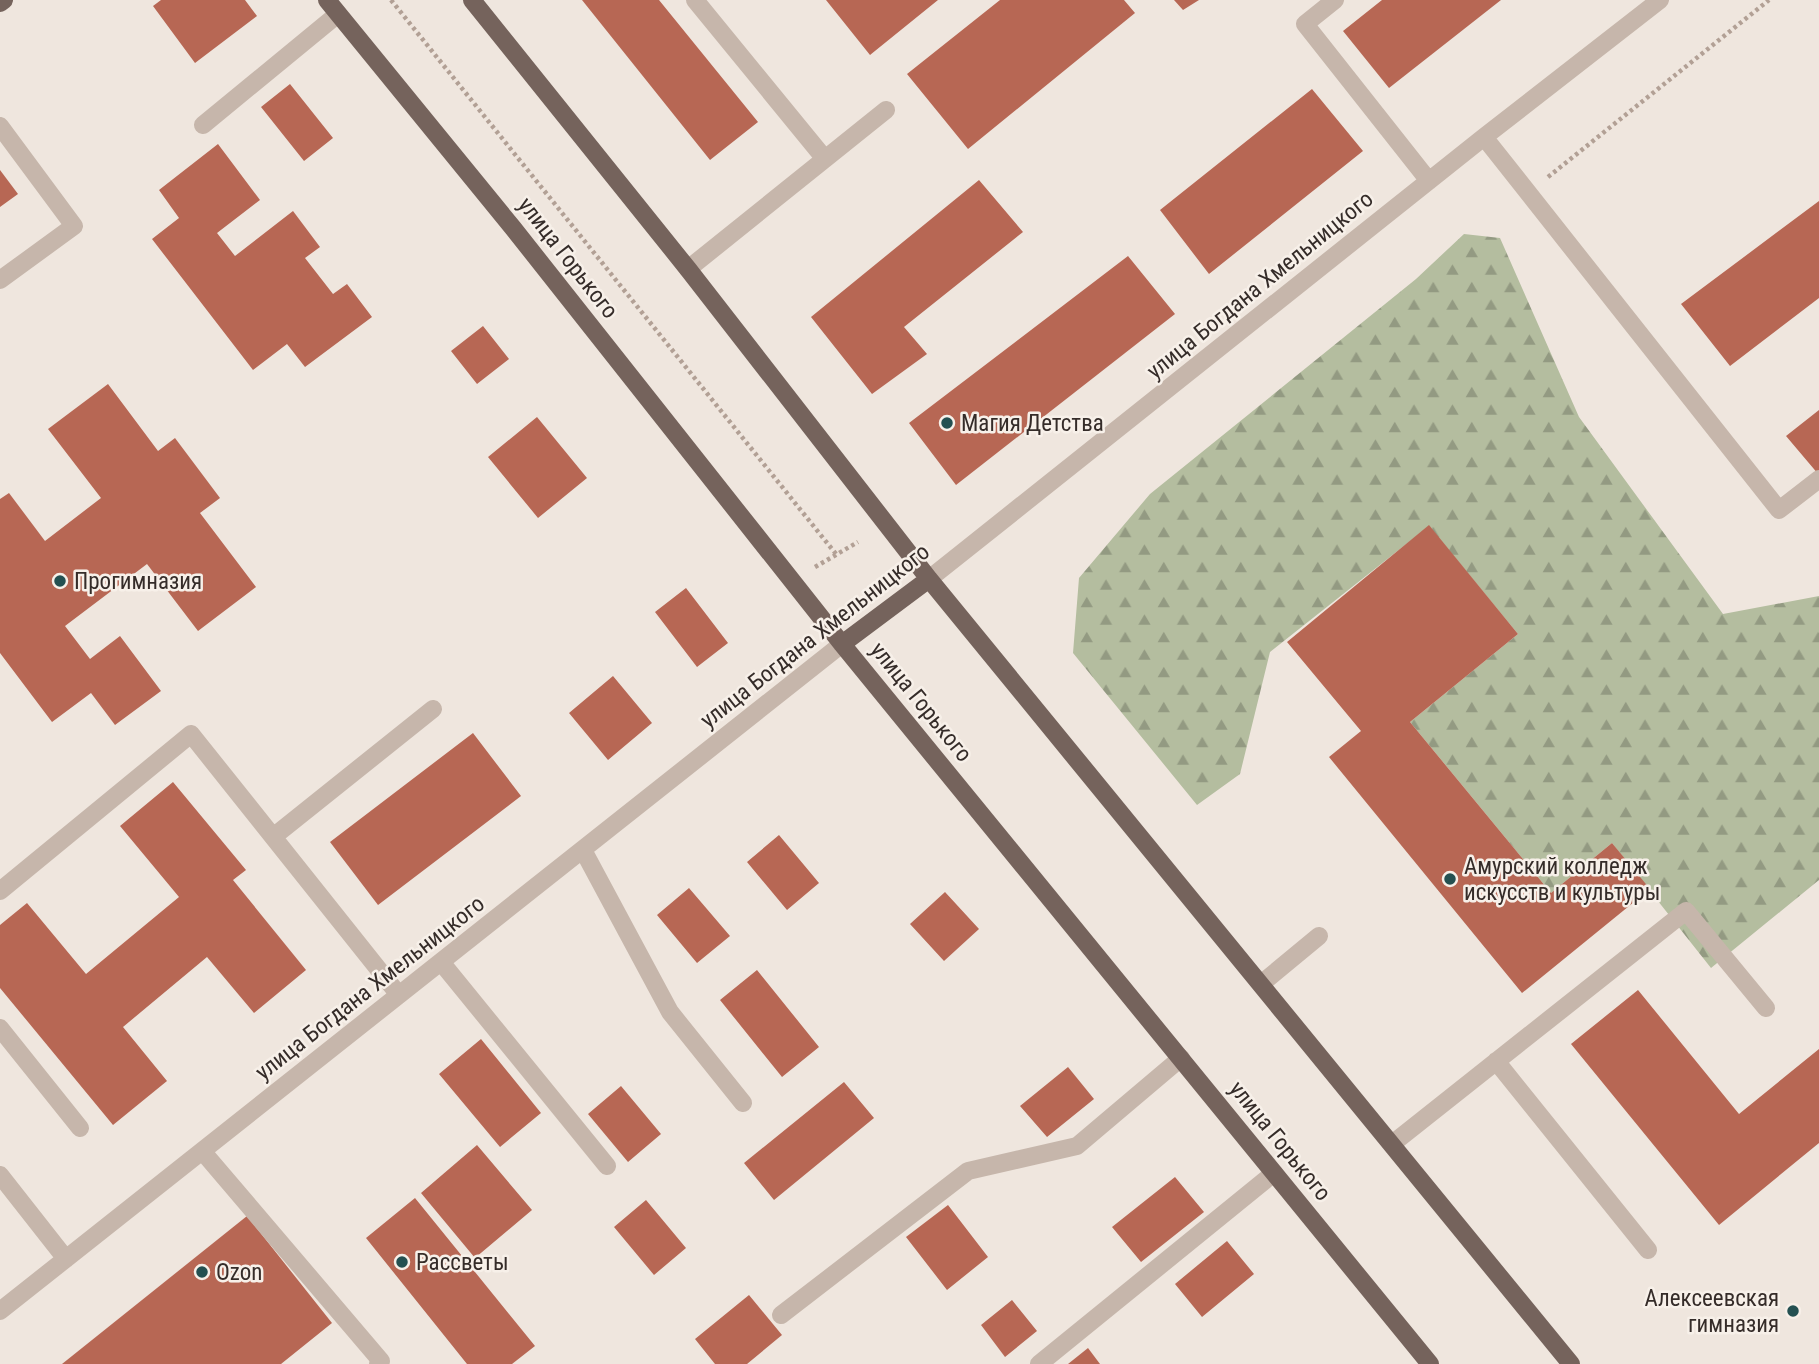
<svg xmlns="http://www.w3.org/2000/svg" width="1819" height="1364" font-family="'Roboto Condensed',sans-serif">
<defs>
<pattern id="forest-firs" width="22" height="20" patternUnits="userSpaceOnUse" patternTransform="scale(1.75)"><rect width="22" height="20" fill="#b4bd9f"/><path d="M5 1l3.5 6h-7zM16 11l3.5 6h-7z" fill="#939a82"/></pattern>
</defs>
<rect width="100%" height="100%" fill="#efe6de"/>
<path fill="url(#forest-firs)" d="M1464 234 1500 238 1579 417 1723 614 1819 596V880L1711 968 1612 843 1551 893 1410 722 1518 634 1429 526 1270 652 1240 774 1197 805 1073 653 1079 578 1150 494 1416 279Z"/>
<path fill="#b76754" d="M161 0H245L257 16 195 63 153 6Z
M582 0H659L758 122 710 160Z
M826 0H938L870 55Z
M1000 0H1124L1135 13 968 149 907 74Z
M1174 0H1199L1183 10Z
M1382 0H1501L1389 88 1343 31Z
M290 84 333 138 304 161 261 107Z
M1312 89 1363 151 1209 274 1160 210Z
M218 144 260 200 217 233 235 256 293 211 320 247 305 258 333 294 347 284 372 317 305 367 287 344 253 370 152 239 179 218 159 190Z
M0 170 18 194 0 207Z
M979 180 1023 232 904 327 927 354 872 394 811 317Z
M1819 201V298L1730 366 1681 304Z
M1128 256 1175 314 956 485 909 423Z
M483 326 509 359 477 384 451 351Z
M108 384 158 451 175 438 220 498 200 513 256 587 198 631 147 564 65 626 90 659 120 636 161 691 115 725 91 693 52 722 0 653V499L9 493 45 541 101 498 48 429Z
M1819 410V475L1786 436Z
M537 417 587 478 538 518 488 457Z
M1429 525 1518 634 1410 722 1551 893 1612 843 1650 889 1522 993 1329 757 1361 731 1287 642Z
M686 588 728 643 697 667 655 612Z
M613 676 652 723 608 760 569 713Z
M473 733 521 796 378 905 330 842Z
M173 782 246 870 233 880 306 970 254 1013 207 957 123 1027 167 1081 113 1125 0 988V925L27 903 86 974 179 897 120 826Z
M779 835 819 883 787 910 747 862Z
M689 888 730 936 697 963 657 915Z
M945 892 979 929 944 961 910 924Z
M757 970 819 1047 782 1077 720 1000Z
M1638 990 1739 1114 1819 1049V1143L1719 1225 1571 1044Z
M481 1039 541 1113 500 1147 439 1074Z
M1068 1067 1094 1099 1047 1137 1020 1106Z
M844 1082 874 1118 774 1200 744 1163Z
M621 1086 661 1134 628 1162 588 1114Z
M477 1145 532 1210 475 1258 421 1193Z
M1175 1177 1204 1212 1141 1262 1112 1227Z
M415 1198 535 1346 512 1364H467L366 1238Z
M646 1200 686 1248 654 1275 614 1227Z
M948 1205 988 1257 947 1290 906 1237Z
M247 1216 332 1323 281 1364H62Z
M1227 1241 1254 1274 1202 1317 1175 1284Z
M749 1295 782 1335 747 1364H715L695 1339Z
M1012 1300 1037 1331 1005 1357 981 1325Z
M1088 1348 1100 1364H1068Z"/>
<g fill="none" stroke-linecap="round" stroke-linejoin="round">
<path stroke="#b2a095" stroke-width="4.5" stroke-dasharray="3.5 3.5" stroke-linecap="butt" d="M391 0 836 554
M1548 177 1769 0
M815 567 858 542"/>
<path stroke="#c6b6ab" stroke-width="18" d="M695 0 825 159
M1335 0 1305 24 1429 181
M203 125 338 14
M0 126 74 226 0 280
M1484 137 1779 510 1819 479
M688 269 886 110
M929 579 1484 137 1660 0
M273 837 433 709
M583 850 670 1012 743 1103
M0 891 191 734 399 995
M441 962 607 1166
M1261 984 1319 936
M0 1028 80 1128
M1496 1061 1648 1250
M1392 1144 1686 911 1766 1008
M203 1152 381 1361 378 1364
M0 1175 66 1259
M0 1311 842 644
M781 1315 968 1171 1077 1146 1181 1058
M1039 1364 1274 1173"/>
<path stroke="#75635c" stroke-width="18" d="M327 0 513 228 842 644 1430 1364
M472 0 688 269 929 579 1571 1364
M0 3 4 0
M842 644 929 579"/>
</g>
<g fill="#245051" stroke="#f7f0e9" stroke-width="2.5">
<circle cx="947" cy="423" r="7"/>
<circle cx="60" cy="581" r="7"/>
<circle cx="1450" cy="879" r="7"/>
<circle cx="402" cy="1262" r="7"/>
<circle cx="202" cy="1272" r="7"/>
<circle cx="1793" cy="1311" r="7"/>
</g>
<g text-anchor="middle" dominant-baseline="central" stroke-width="5" stroke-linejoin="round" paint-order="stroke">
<g font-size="23" fill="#352c29" stroke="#f7f0e9">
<text transform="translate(568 258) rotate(52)">улица Горького</text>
<text transform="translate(1260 285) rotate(-39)">улица Богдана Хмельницкого</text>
<text transform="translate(815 636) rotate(-38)">улица Богдана Хмельницкого</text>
<text transform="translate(921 702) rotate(51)">улица Горького</text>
<text transform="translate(370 988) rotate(-38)">улица Богдана Хмельницкого</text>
<text transform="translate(1280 1141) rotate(51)">улица Горького</text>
</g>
<g font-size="23" fill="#352c29" stroke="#f7f0e9" text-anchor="start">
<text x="961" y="423">Магия Детства</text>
<text x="74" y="581">Прогимназия</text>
<text x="1464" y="866">Амурский колледж<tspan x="1464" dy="26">искусств и культуры</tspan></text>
<text x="416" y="1262">Рассветы</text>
<text x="216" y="1272">Ozon</text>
<text x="1779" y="1298" text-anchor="end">Алексеевская<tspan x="1779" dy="26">гимназия</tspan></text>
</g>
</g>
</svg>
